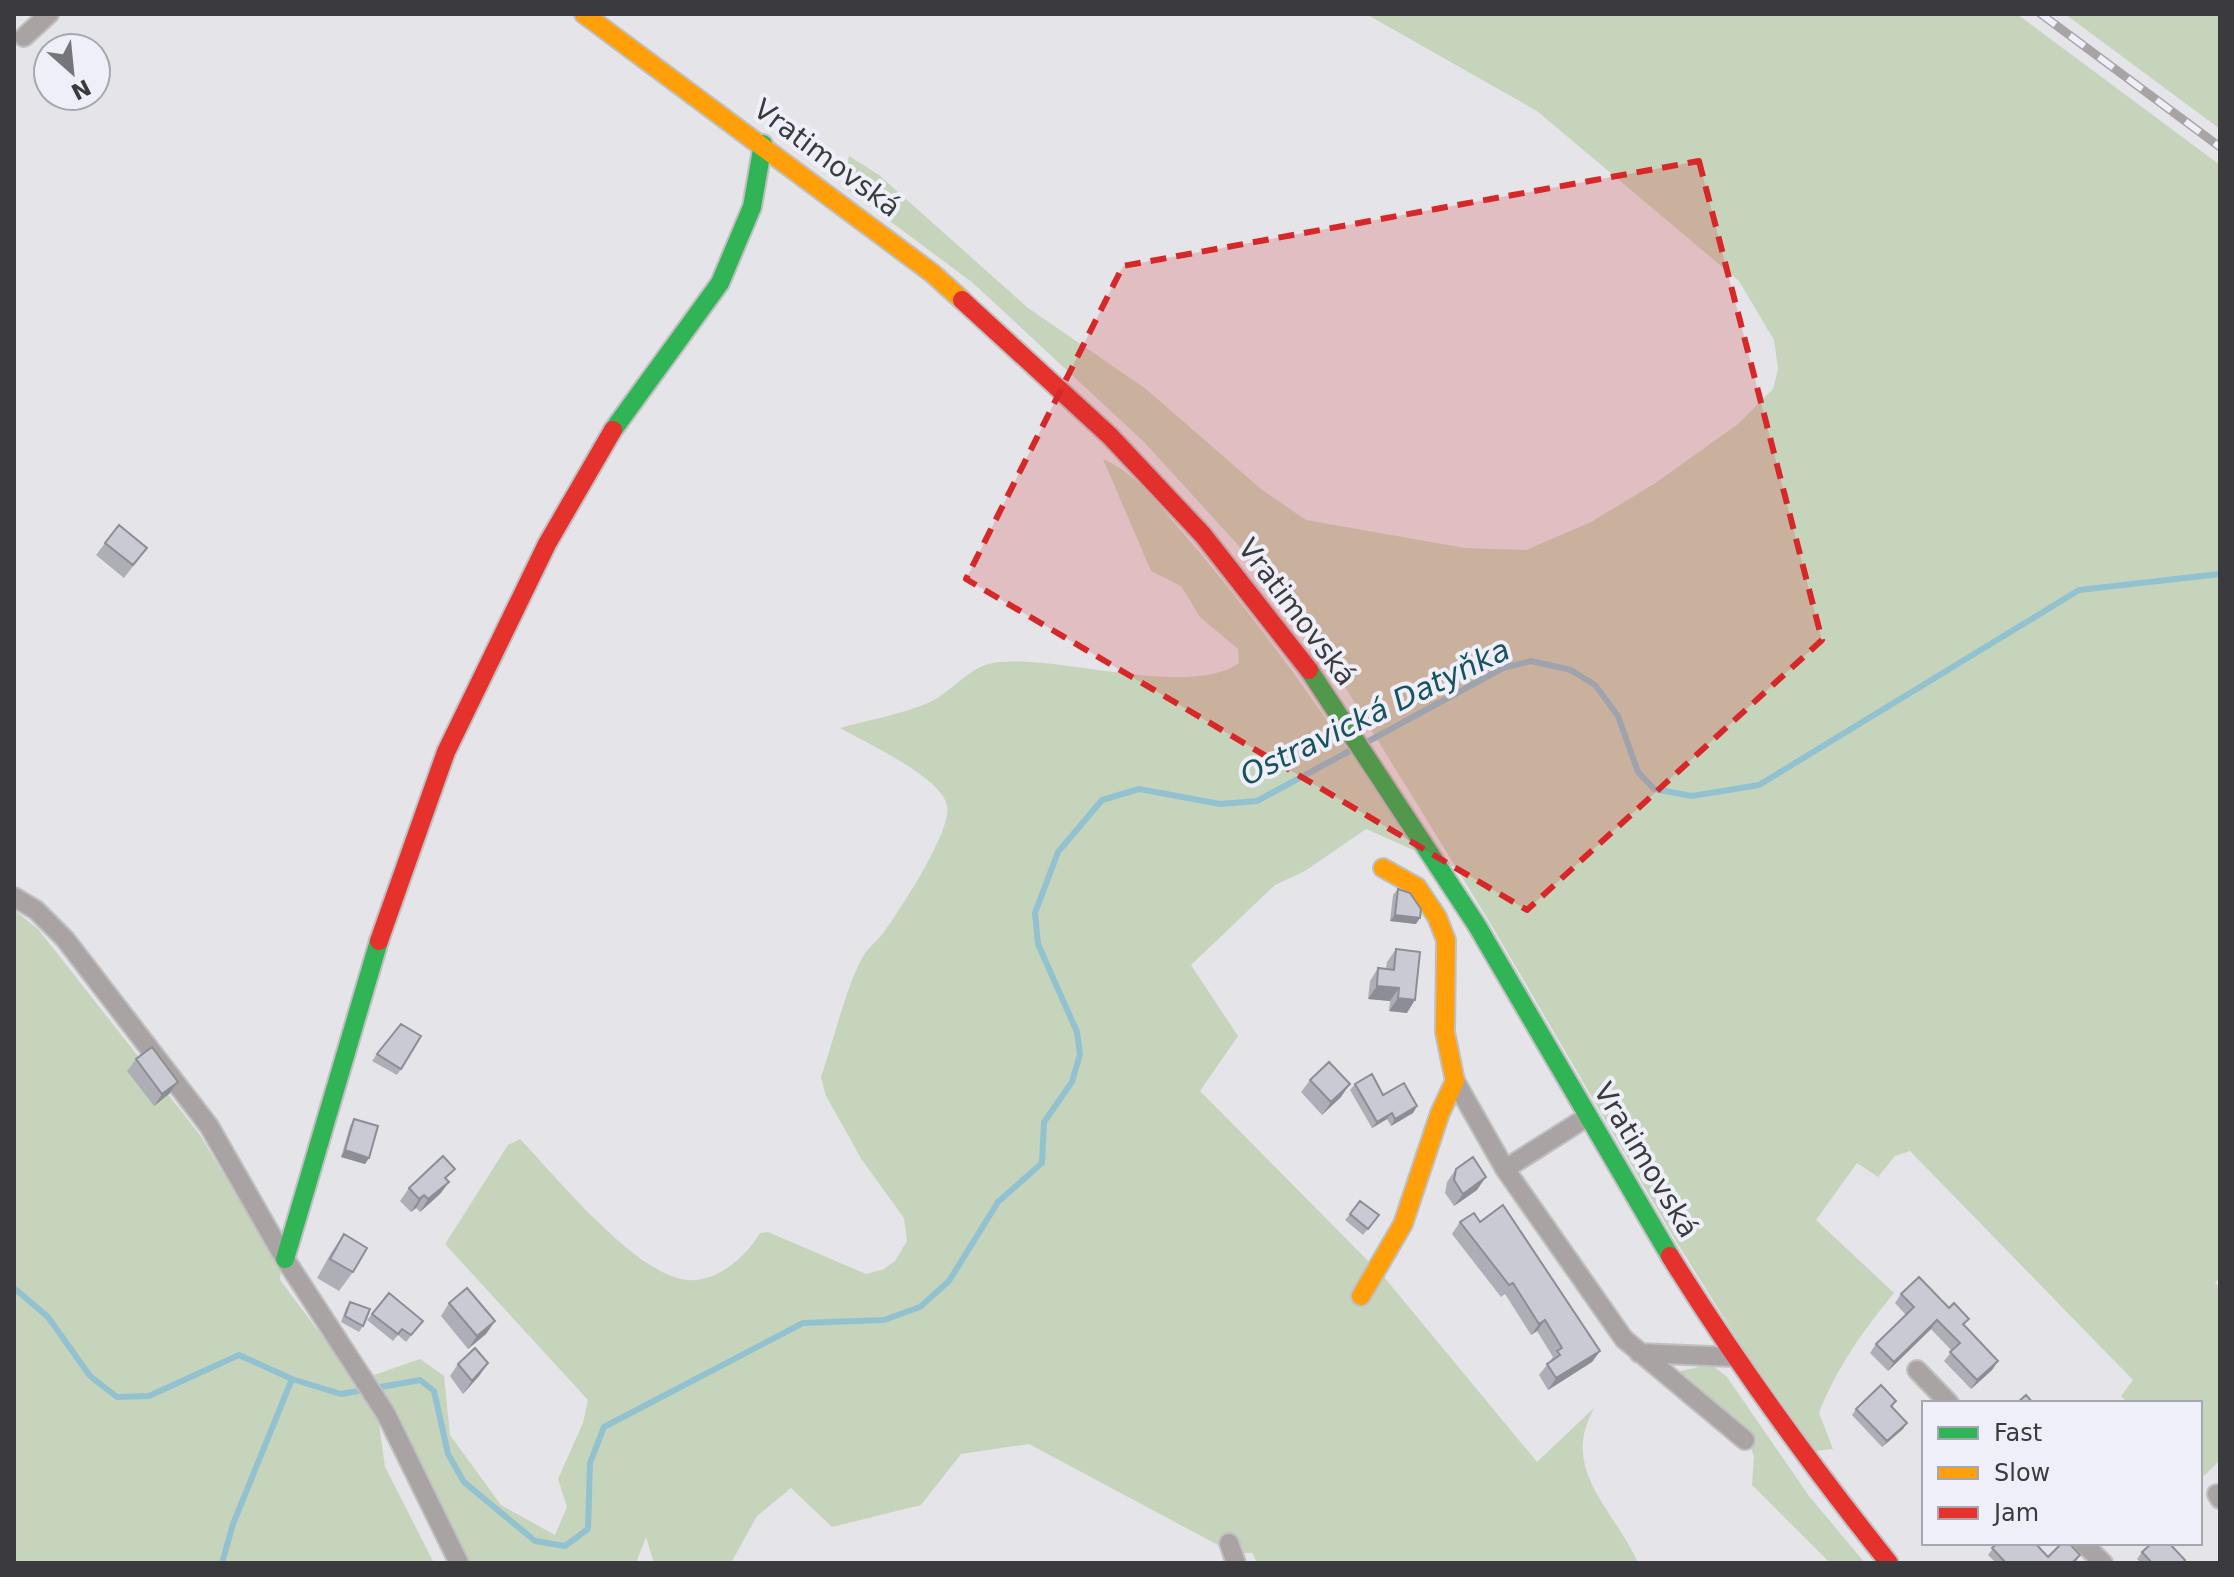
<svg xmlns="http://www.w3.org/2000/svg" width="2234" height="1577" font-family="'DejaVu Sans',sans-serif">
<rect width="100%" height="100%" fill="#e4e4e9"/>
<path fill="#c7d4bc" d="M1366 14H2017L2220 165V1277L2215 1283 2220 1288V1460L2204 1476 2200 1473V1403H2128L2121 1396 2133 1380 1910 1151 1895 1156 1878 1177 1857 1163 1816 1220 1894 1293C1863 1331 1837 1367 1819 1413L1833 1449 1816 1451 1744 1350 1676 1241 1492 926 1345 687 1238 545 1144 442 973 283 843 186 849 156 879 175 1028 308 1146 389 1261 489 1306 520 1465 548 1526 550 1591 522 1654 484 1738 424 1773 389 1778 369 1774 340 1739 281 1537 111Z
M2065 14H2220V129Z
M1103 459C1138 474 1158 505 1183 533 1270 633 1343 743 1418 852L1366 829 1305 871 1275 885 1191 965 1238 1036 1200 1091 1384 1277 1537 1462 1595 1407C1558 1469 1614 1508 1638 1563H1257L1252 1553H1233L1029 1444 961 1454 921 1505 832 1527 791 1488 757 1516 731 1563H654L646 1537 636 1563H468L374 1375 420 1359 444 1376 450 1435 501 1505 555 1535 567 1507 558 1479 583 1423 588 1400 445 1244 508 1145 520 1139C558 1179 623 1259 674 1277 709 1290 744 1260 760 1233L768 1232 866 1274 884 1269 895 1261 907 1241 904 1218 862 1160 826 1096 821 1077C832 1046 848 980 864 955 869 947 878 940 884 932 900 910 952 831 947 806 942 777 866 743 840 728 869 720 901 714 928 703 955 691 969 664 1000 662 1065 656 1189 698 1239 663L1238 649 1200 617 1181 586 1151 571Z
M14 910 38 929 200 1135 281 1269 280 1280 377 1409 385 1467 434 1563H14Z
M1711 1364 1727 1377 1809 1496 1865 1563H1830L1752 1485 1754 1456 1749 1443 1680 1377 1681 1371Z"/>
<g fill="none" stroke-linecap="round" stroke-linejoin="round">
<path stroke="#92c2d0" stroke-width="6" d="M1365 743 1503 668 1531 661 1571 670 1595 685 1618 716 1638 772 1654 789 1692 796 1759 785 2079 590 2220 574
M14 1288 48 1317 90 1376 117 1397 149 1396 239 1355 292 1379 341 1394 420 1380 434 1391 448 1454 464 1482 535 1541 565 1546 588 1529 590 1463 604 1427 803 1323 884 1320 920 1307 949 1281 998 1202 1042 1163 1044 1122 1072 1082 1080 1054 1077 1032 1038 944 1035 913 1058 852 1102 800 1139 789 1220 804 1257 801 1355 748
M222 1563 233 1524 292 1379"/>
<defs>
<path id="street" d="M24 37 49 14
M14 897 36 910 65 939 209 1126 285 1259 386 1414 459 1563
M1455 1081 1505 1169 1624 1339 1745 1440
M1505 1169 1587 1117
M1639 1353 1733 1357
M1917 1370 1949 1403
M2217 1494 2220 1499
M1229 1543 1236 1563
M2083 1543 2103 1563"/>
<path id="fast" d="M613 430 720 283 752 207 763 144
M1309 670 1476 924 1670 1256
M285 1259 379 941"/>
<path id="slow" d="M584 14 932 273 962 300
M1361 1296 1403 1224 1440 1113 1455 1081 1445 1032 1446 940 1437 917 1417 887 1383 868"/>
<path id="jam" d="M962 300 1110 436 1203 535 1309 670
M379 941 446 752 547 544 613 430
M1670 1256C1737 1364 1810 1464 1889 1563"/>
</defs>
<use href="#street" stroke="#c0c0c3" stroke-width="22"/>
<use href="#fast" stroke="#c0c0c3" stroke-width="22"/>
<use href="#slow" stroke="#c0c0c3" stroke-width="22"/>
<use href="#jam" stroke="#c0c0c3" stroke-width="22"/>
<use href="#street" stroke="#aaa3a3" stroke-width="18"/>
<use href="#fast" stroke="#30b455" stroke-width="18"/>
<use href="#slow" stroke="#ff9f0a" stroke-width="18"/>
<use href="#jam" stroke="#e5322d" stroke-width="18"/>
<defs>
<path id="rail" d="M2041 14 2220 147"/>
</defs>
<use href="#rail" stroke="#a8a3a5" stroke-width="9"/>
<use href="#rail" stroke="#efeff9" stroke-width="6" stroke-dasharray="18" stroke-linecap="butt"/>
</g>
<path fill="#aeaeb7" d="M105 543 147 548 124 578 96 555Z
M1398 889 1416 924 1390 921 1393 895Z
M1396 949 1407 1013 1389 1011 1390 1001 1368 999 1370 981 1378 968 1386 969 1387 962Z
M377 1054 401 1069 397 1075 372 1061Z
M136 1059 178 1082 169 1094 154 1106 127 1071Z
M1310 1080 1341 1097 1322 1115 1301 1092Z
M1355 1084 1383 1095 1417 1106 1413 1113 1391 1126 1387 1119 1372 1128 1350 1090Z
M354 1119 369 1158 365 1164 341 1157 350 1126Z
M1456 1169 1477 1190 1454 1206 1445 1193 1447 1182Z
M447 1180 449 1182 440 1194 420 1212 416 1208 411 1212 400 1201 409 1188Z
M1350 1214 1379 1215 1363 1235 1345 1220Z
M1460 1222H1480L1600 1351 1592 1362 1548 1390 1539 1375 1553 1357 1537 1331 1531 1335 1505 1294 1501 1297 1452 1234Z
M344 1234 353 1272 339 1291 317 1278 331 1253Z
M1901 1294 1949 1308 1969 1319 1964 1325 1998 1361 1992 1370 1971 1389 1944 1361 1952 1351 1931 1329 1888 1371 1870 1353 1876 1344 1906 1315 1895 1303Z
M350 1302 363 1326 359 1332 341 1322 346 1308Z
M449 1303 495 1321 486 1334 468 1349 441 1316Z
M372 1314 418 1327 406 1342 398 1335 393 1341 367 1320Z
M488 1363 479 1376 463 1394 450 1376 458 1364Z
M1896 1401 1892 1407 1903 1429 1882 1447 1852 1415 1856 1409Z
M1990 1543H2035L2048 1557 2080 1555 2075 1563H1996L1988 1555 1994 1547Z
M2142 1552 2185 1560 2184 1563H2141L2137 1559Z"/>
<path fill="#8d8d95" d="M1395 915 1420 918 1416 924 1390 921Z
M1377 986 1399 988 1390 1001 1368 999Z
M1398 998 1415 1000 1407 1013 1389 1011Z
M178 1082 169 1094 154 1106 162 1094Z
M1350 1084 1341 1097 1322 1115 1331 1102Z
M1417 1106 1413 1113 1391 1126 1395 1119Z
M1392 1113 1387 1119 1372 1128 1377 1122Z
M345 1150 369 1158 365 1164 341 1157Z
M1486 1177 1477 1190 1454 1206 1463 1194Z
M449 1182 440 1194 420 1212 428 1199Z
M424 1195 416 1208 411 1212 419 1199Z
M1545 1320 1537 1331 1531 1335 1539 1324Z
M1937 1320 1931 1329 1888 1371 1894 1362Z
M495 1321 486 1334 468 1349 477 1336Z
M1600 1351 1592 1362 1548 1390 1556 1378Z
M1998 1361 1992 1370 1971 1389 1977 1380Z
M488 1363 479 1376 463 1394 472 1381Z
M1907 1423 1903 1429 1882 1447 1887 1441Z"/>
<path fill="#cacad5" stroke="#8d8d95" stroke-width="2" d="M119 525 147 548 133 565 105 543Z
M1398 889 1410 893 1421 909 1420 918 1395 915Z
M1396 949 1420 952 1415 1000 1398 998 1399 988 1377 986 1378 968 1394 970Z
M401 1024 421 1036 401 1069 377 1054Z
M152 1047 178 1082 162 1094 136 1059Z
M1329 1062 1350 1084 1331 1102 1310 1080Z
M1372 1074 1383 1095 1404 1083 1417 1106 1395 1119 1392 1113 1377 1122 1355 1084Z
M354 1119 378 1126 369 1158 345 1150Z
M443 1156 455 1169 445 1178 449 1182 428 1199 424 1195 419 1199 409 1188Z
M1473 1157 1486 1177 1463 1194 1454 1180 1456 1169Z
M1360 1201 1379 1215 1368 1229 1350 1214Z
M1503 1205 1600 1351 1556 1378 1547 1364 1560 1355 1557 1351 1562 1348 1545 1320 1539 1324 1513 1283 1509 1285 1460 1222 1474 1213 1480 1222Z
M344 1234 367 1248 353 1272 330 1259Z
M1919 1277 1949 1308 1954 1303 1969 1319 1963 1324 1998 1361 1977 1380 1950 1352 1960 1343 1937 1320 1894 1362 1876 1344 1914 1307 1901 1294Z
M467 1288 495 1321 477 1336 449 1303Z
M389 1293 423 1321 411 1335 402 1329 398 1334 372 1314Z
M350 1302 370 1309 363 1326 345 1316Z
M475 1348 488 1363 472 1381 458 1364Z
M1881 1385 1896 1401 1891 1406 1907 1423 1887 1441 1856 1409Z
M2026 1395 2033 1403H2017Z
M1998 1543H2035L2048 1557 2062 1543H2069L2080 1555 2072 1563H2006L1992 1548Z
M2152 1543H2169L2185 1560 2183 1563H2152L2142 1552Z"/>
<path fill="#d62828" fill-opacity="0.2" stroke="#d62828" stroke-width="6" stroke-dasharray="16 10" stroke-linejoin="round" d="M1699 161 1822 640 1527 910 966 579 1123 266Z"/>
<g text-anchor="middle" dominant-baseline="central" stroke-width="8" stroke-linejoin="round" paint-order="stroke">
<g font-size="28" fill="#3b3b3f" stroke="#efeff9">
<text transform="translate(827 158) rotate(37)">Vratimovská</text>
<text transform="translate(1297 612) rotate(53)">Vratimovská</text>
<text transform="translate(1646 1160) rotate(59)">Vratimovská</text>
</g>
<g font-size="30" font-style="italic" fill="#18525f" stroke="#efeff9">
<text transform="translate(1375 712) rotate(-26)">Ostravická Datyňka</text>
</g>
</g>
<rect width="2234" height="1577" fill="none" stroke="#3b3b3f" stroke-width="32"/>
<rect x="1922" y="1401" width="280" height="144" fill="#efeff9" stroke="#a7a7af" stroke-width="2"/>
<rect x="1938" y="1427" width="40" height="12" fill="#30b455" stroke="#a7a7af" stroke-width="2"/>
<text x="1994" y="1441" font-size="24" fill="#3b3b3f">Fast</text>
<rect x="1938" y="1467" width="40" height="12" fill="#ff9f0a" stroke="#a7a7af" stroke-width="2"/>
<text x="1994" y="1481" font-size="24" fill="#3b3b3f">Slow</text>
<rect x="1938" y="1507" width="40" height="12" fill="#e5322d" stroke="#a7a7af" stroke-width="2"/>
<text x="1994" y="1521" font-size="24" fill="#3b3b3f">Jam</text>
<g transform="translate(72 72) rotate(153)"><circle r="38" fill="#efeff9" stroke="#a7a7af" stroke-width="2"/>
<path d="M0-6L14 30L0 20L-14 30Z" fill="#76767a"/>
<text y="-12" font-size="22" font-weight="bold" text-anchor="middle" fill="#3b3b3f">N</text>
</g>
</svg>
